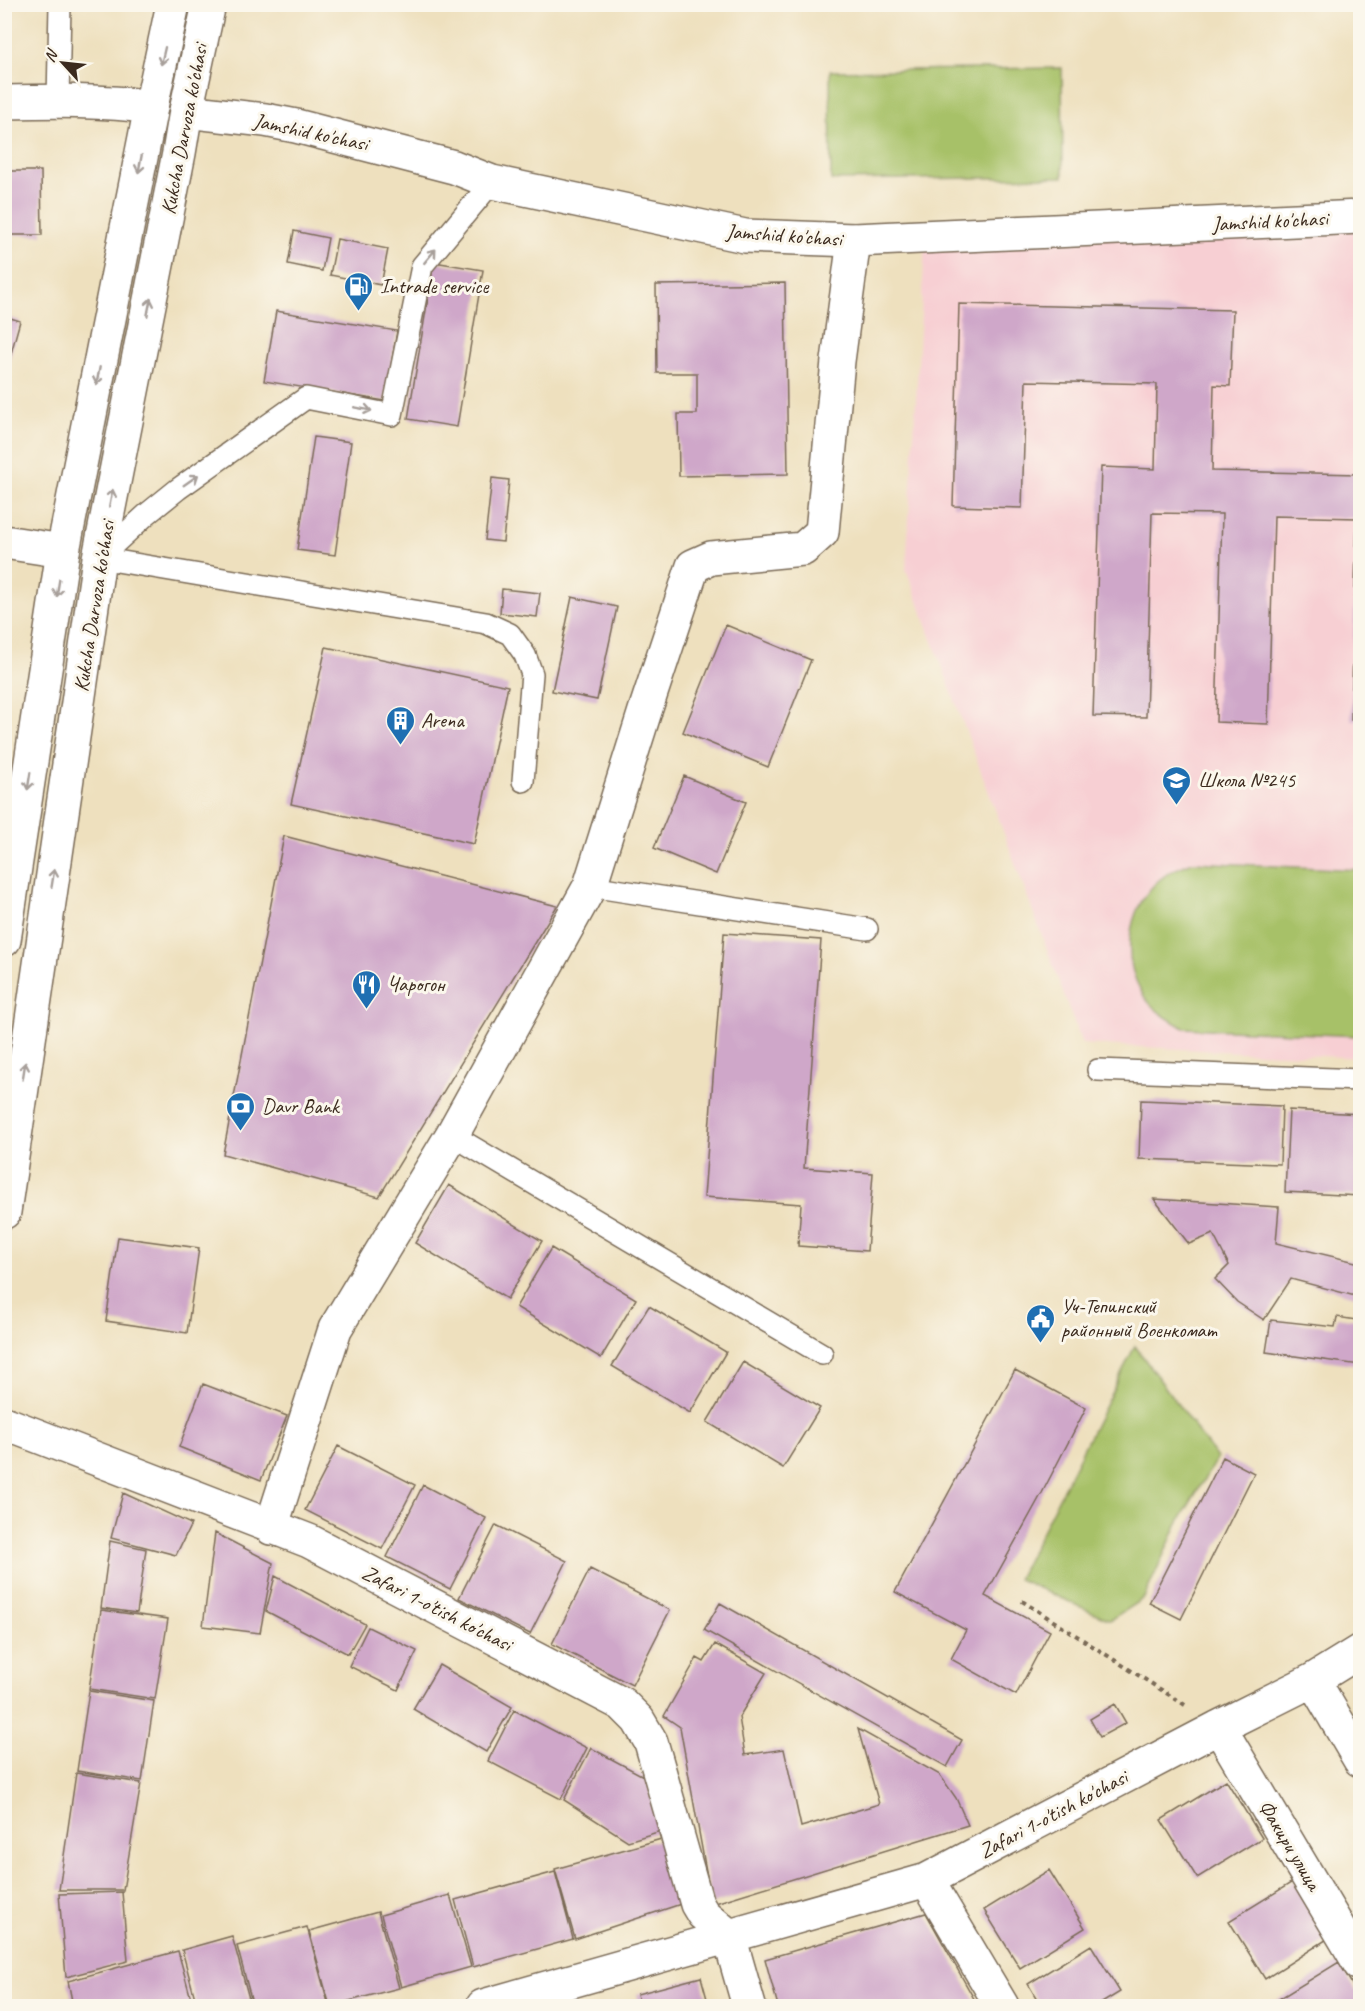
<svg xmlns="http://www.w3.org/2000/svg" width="1365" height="2011" font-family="Caveat,sans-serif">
<rect width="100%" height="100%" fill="#fbf7ec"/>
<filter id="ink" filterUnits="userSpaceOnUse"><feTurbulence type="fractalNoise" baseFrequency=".0167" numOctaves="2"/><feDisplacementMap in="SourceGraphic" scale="12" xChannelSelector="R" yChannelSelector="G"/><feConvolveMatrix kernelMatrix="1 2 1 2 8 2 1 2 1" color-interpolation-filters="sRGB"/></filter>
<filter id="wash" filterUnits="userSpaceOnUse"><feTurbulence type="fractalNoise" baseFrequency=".008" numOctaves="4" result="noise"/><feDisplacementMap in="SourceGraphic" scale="24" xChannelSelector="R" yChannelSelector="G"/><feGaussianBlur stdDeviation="1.35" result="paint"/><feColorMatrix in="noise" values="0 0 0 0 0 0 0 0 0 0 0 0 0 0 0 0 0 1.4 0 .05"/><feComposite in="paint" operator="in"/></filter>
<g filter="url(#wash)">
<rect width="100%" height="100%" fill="#eee0be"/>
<path fill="#f7cfd3" d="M1360 226V1058L1082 1044 906 569 925 246Z"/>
<path fill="#a7c167" stroke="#717642" stroke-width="1.5" d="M1062 68 1063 177 831 180 830 71Z
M1192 862 1360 870V1036L1184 1028C1168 1019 1151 1009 1142 993 1119 953 1129 900 1167 874 1174 869 1184 866 1192 862Z
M1135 1346 1217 1458 1178 1523 1144 1598 1110 1620 1018 1579Z"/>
<g id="blocks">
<path fill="#cfa7c9" d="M4 171H41L42 235H4Z
M294 231 328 238 322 271 288 264Z
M337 239 388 249 381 285 330 275Z
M434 262 483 270 457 427 408 419Z
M785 283 788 474 679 476 678 414H697V373H657L656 285Z
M959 304 1233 310 1230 386 1214 385 1212 471 1360 474V720H1351L1357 518 1274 516 1268 724 1216 722 1222 514 1152 513 1146 717 1093 716 1101 467 1155 469 1157 384 1026 381 1022 508 953 506Z
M276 311 397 331 385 401 264 381Z
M4 316 20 321 5 375H4Z
M314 437 351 442 335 555 297 550Z
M492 478 509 480 503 542 485 540Z
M502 589 540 593 537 617 500 613Z
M572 597 617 607 597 700 552 691Z
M726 625 811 660 768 767 683 732Z
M326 647 508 686 474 844 291 804Z
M684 776 746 802 716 874 654 848Z
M284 836 557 906 379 1197 223 1154Z
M724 933 821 940 804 1168 873 1173 867 1251 798 1246 801 1204 704 1197Z
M1141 1100 1282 1106 1280 1164 1139 1159Z
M1289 1110 1360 1114V1196L1285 1192Z
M449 1185 542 1241 507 1299 415 1243Z
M1154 1199 1279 1207 1276 1243 1360 1263V1365L1266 1352 1271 1320 1335 1327 1337 1317 1356 1320 1359 1297 1291 1279 1264 1320 1237 1302 1215 1279 1229 1265 1213 1234 1189 1244Z
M118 1237 199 1248 187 1333 106 1321Z
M551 1248 636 1299 601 1358 516 1307Z
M649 1306 726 1352 690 1413 612 1366Z
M743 1362 820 1408 783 1468 707 1422Z
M1015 1370 1086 1408 1042 1493 985 1596 1050 1631 1016 1695 951 1659 966 1630 895 1592Z
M203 1384 287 1416 261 1480 179 1447Z
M338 1446 415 1485 382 1549 305 1510Z
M1223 1457 1254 1473 1181 1619 1149 1603Z
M423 1485 486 1518 450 1589 387 1557Z
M123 1493 191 1524 176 1555 111 1538Z
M496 1525 567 1561 530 1634 459 1598Z
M215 1533 273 1563 260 1633 203 1626Z
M110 1541 146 1549 137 1613 101 1608Z
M590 1569 670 1610 632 1685 552 1644Z
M275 1576 365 1624 348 1654 266 1611Z
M720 1603 962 1740 947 1767 704 1630Z
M101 1610 168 1619 155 1699 89 1689Z
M368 1627 417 1651 398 1690 349 1666Z
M715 1644 766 1673 739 1717 745 1755 784 1749 801 1827 879 1804 858 1729 940 1775 956 1798 968 1825 712 1904 680 1727 664 1716 697 1658 704 1662Z
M439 1665 512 1707 486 1752 413 1709Z
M1360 1683V1700L1353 1688Z
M89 1691 154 1701 142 1781 77 1771Z
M1115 1704 1126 1723 1100 1737 1090 1719Z
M514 1710 587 1748 561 1799 488 1761Z
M591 1748 647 1778 661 1831 628 1841 564 1800Z
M76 1773 141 1783 123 1890H59Z
M1226 1780 1262 1838 1197 1878 1161 1820Z
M665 1838 684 1903 575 1939 555 1869Z
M1049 1870 1085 1928 1020 1968 984 1910Z
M555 1872 573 1939 473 1967 455 1900Z
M1294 1881 1329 1938 1265 1979 1229 1921Z
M122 1892 128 1961 66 1977 59 1894Z
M450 1895 471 1967 401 1987 381 1915Z
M378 1912 399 1988 330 2006 309 1931Z
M926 1913 978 2006H778L765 1959Z
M307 1927 329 2006H253L237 1946Z
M232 1936 251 2006H197L182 1950Z
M1091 1945 1120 1992 1097 2006H1041L1028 1984Z
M178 1951 193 2006H73L68 1981Z
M1339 1962 1360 1998V2006H1276L1274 2002Z
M701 1977 709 2006H640L637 1994Z"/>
</g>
</g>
<g filter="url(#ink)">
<use href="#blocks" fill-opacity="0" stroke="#7a6a56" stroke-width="1.5"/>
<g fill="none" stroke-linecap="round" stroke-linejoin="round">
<defs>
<path id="lane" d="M58 101 60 4
M99 558 147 514 178 489 306 398 392 415 422 266 492 182
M99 558 486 623 510 634 525 655 532 674 523 781
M590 886 867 929
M1098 1070 1360 1080
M452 1135 822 1354"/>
<path id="street" d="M4 542 63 551
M4 1423 309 1541 622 1704 638 1720 651 1742 697 1904 703 1914 729 1936 749 2006
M271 1528 335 1329 452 1135 590 886 645 711 693 566 711 558 803 549 822 532 838 361 854 240
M1313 1680 1360 1760
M1219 1727 1360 1964
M927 1880 1002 2006
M483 2006 927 1880 1219 1727 1313 1680 1360 1651"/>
<path id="secondary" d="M4 102C54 101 102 100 151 107
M186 111 265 120 296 126 454 167 492 182 745 236 854 240 1360 217"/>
<path id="primary" d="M4 940 63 551 151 107 173 4
M4 1212 99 558 179 153 186 111 209 4"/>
</defs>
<use href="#lane" stroke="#7a6a56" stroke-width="24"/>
<use href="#street" stroke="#7a6a56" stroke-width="36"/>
<use href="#secondary" stroke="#7a6a56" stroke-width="36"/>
<use href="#primary" stroke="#7a6a56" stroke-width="36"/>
<path stroke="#7a6a56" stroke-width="4" stroke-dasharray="4.5 4.5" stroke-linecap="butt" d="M1022 1601 1185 1705"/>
<use href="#lane" stroke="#fff" stroke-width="21"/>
<use href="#street" stroke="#fff" stroke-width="33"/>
<use href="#secondary" stroke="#fff" stroke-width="33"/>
<use href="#primary" stroke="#fff" stroke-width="33"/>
</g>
<defs><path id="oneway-shaft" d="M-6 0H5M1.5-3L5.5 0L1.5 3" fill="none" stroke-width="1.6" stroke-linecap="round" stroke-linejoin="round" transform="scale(1.5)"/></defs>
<g stroke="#a79f9a">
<use href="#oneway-shaft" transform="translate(163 56) rotate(103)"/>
<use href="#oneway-shaft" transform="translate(140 164) rotate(101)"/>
<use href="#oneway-shaft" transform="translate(430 256) rotate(-50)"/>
<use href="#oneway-shaft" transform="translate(149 307) rotate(-79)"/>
<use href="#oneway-shaft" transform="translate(98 376) rotate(101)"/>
<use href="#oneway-shaft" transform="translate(363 409) rotate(11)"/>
<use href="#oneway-shaft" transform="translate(191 480) rotate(-35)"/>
<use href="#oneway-shaft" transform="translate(111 498) rotate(-79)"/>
<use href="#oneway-shaft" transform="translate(58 588) rotate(99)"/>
<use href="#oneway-shaft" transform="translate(29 781) rotate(99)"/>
<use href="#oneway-shaft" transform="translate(53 878) rotate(-81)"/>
<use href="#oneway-shaft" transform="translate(24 1071) rotate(-81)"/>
</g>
</g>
<defs>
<symbol id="fuel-pin" viewBox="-11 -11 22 30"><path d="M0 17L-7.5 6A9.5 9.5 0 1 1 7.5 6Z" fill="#1f6fb2" stroke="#fbf7ec"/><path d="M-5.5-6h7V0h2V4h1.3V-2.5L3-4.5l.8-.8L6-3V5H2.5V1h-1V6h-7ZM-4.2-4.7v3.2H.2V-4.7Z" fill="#fff"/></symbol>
<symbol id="building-pin" viewBox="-11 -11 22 30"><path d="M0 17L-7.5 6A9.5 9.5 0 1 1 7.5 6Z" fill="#1f6fb2" stroke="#fbf7ec"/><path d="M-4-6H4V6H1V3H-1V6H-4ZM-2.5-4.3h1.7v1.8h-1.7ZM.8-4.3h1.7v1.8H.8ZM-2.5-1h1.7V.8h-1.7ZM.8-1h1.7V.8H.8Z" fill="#fff"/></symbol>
<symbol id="school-pin" viewBox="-11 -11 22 30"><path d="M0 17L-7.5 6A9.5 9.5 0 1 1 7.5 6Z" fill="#1f6fb2" stroke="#fbf7ec"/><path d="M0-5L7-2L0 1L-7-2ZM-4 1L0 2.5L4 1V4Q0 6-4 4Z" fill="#fff"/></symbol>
<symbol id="restaurant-pin" viewBox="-11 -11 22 30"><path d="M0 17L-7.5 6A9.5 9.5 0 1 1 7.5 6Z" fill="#1f6fb2" stroke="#fbf7ec"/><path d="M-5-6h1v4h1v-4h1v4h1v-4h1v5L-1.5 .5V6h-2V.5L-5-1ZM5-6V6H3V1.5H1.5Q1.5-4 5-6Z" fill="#fff"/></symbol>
<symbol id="bank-pin" viewBox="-11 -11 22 30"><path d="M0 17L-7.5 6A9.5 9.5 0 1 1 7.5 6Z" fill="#1f6fb2" stroke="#fbf7ec"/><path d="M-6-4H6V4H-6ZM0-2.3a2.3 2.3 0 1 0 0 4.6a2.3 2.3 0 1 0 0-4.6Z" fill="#fff"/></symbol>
<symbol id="civic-pin" viewBox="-11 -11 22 30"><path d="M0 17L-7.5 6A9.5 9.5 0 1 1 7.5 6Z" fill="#1f6fb2" stroke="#fbf7ec"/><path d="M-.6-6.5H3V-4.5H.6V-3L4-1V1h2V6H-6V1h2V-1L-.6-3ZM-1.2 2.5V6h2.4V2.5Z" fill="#fff"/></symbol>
</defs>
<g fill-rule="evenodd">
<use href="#fuel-pin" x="342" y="270" width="33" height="45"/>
<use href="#building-pin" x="384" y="704" width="33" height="45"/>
<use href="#school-pin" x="1160" y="764" width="33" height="45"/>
<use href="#restaurant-pin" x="350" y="968" width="33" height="45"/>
<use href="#bank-pin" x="224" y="1090" width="33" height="45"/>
<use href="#civic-pin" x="1024" y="1302" width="33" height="45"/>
</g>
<g text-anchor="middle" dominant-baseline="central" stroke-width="6" stroke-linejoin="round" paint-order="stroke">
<g font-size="21" fill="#3b2a1e" stroke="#fbf7ec">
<text transform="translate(184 129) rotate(-79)">Kukcha Darvoza ko'chasi</text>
<text transform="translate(311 132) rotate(12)">Jamshid ko'chasi</text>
<text transform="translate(1270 221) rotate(-3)">Jamshid ko'chasi</text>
<text transform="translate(784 235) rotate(4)">Jamshid ko'chasi</text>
<text transform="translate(94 606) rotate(-81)">Kukcha Darvoza ko'chasi</text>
<text transform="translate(437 1608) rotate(27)">Zafari 1-o'tish ko'chasi</text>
<text transform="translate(1053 1814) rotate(-28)">Zafari 1-o'tish ko'chasi</text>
<text transform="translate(1290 1845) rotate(59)">Факири улица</text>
</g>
<g font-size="21" fill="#3b2a1e" stroke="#fbf7ec" text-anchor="start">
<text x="380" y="286">Intrade service</text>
<text x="421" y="720">Arena</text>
<text x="1198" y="780">Школа №245</text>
<text x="387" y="984">Чарогон</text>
<text x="262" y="1106">Davr Bank</text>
<text x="1061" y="1306">Уч-Тепинский<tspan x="1061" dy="24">районный Военкомат</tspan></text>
</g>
</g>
<rect width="1365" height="2011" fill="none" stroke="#fbf7ec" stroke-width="24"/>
<g transform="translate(63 63) rotate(297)" stroke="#fbf7ec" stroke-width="4.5" paint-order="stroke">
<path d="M0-4.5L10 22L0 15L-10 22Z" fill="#3b2a1e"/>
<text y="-9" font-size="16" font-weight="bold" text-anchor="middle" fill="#3b2a1e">N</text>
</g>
</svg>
